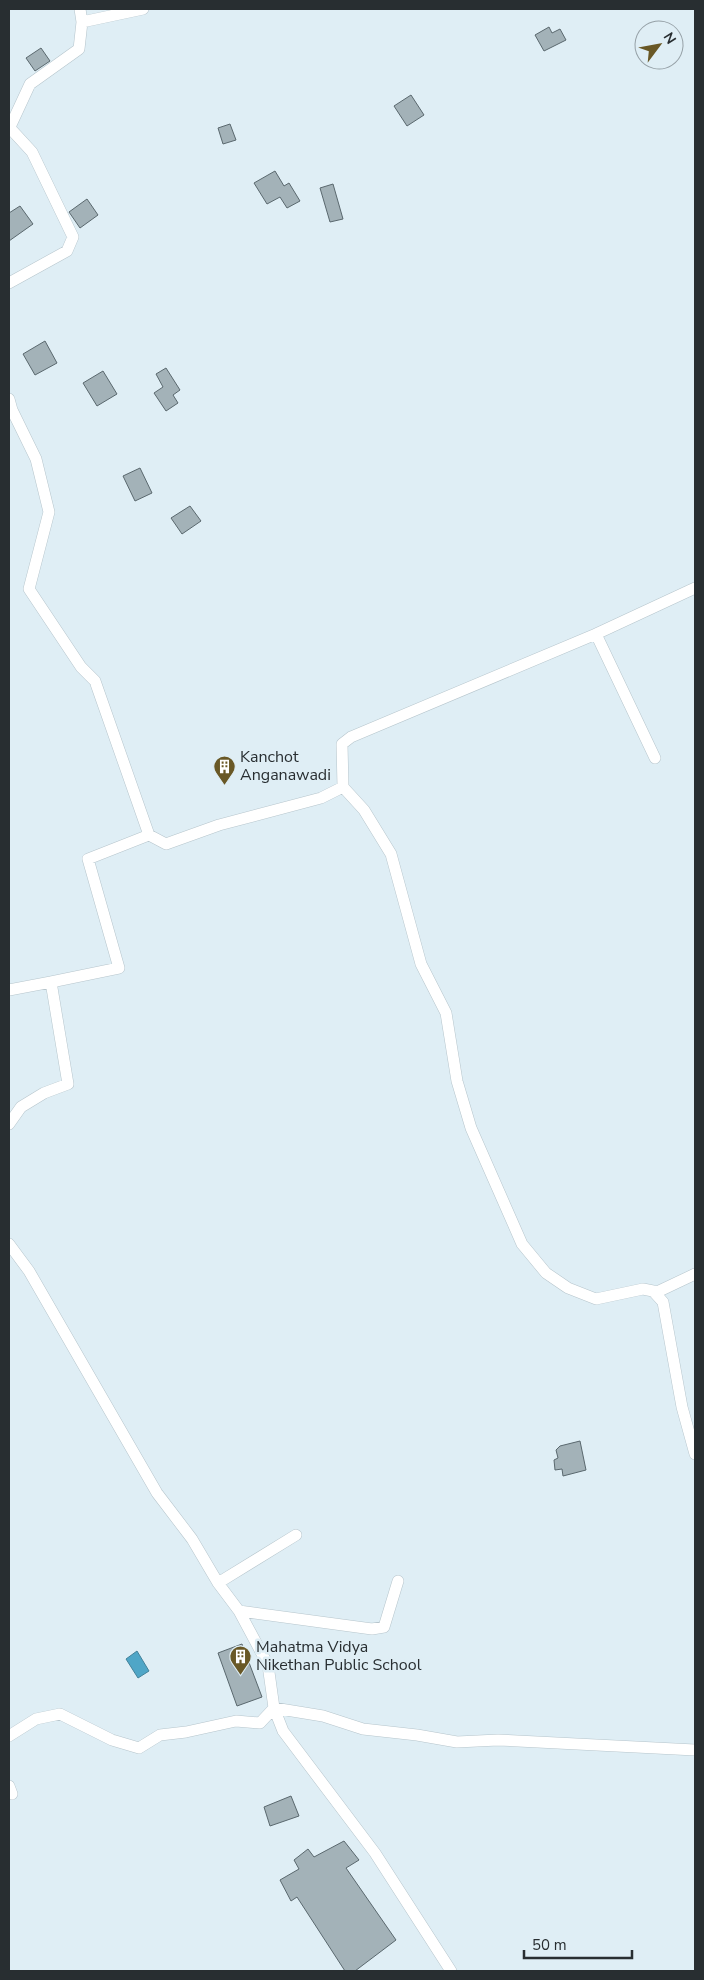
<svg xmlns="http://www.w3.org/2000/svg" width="704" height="1980" font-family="'Nunito Sans',sans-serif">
<rect width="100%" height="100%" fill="#dfeef5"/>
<path fill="#4fa6c7" stroke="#43829a" d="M137 1651 149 1671 138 1678 126 1659Z"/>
<path fill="#a3b2b8" stroke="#5a686e" d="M549 27 552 33 560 29 566 40 544 51 535 35Z
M41 48 50 61 35 71 26 58Z
M411 95 424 115 407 126 394 106Z
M230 124 236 140 223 144 218 128Z
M275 171 284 186 289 183 300 201 287 208 280 197 267 204 254 183Z
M333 184 343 219 330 222 320 188Z
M87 199 98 215 80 228 69 212Z
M20 206 33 224 9 241V213Z
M45 341 57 363 35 375 23 354Z
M166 368 180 390 173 395 178 403 166 411 154 393 163 387 156 374Z
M103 371 117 394 97 406 83 383Z
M140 468 152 493 135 501 123 476Z
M190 506 201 521 182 534 171 518Z
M580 1441 586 1470 563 1476 562 1469 555 1470 554 1460 558 1458 556 1450 560 1446Z
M242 1644 262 1697 237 1706 218 1653Z
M291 1796 299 1816 270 1826 264 1807Z
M344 1841 359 1860 346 1868 396 1940 355 1971H345L297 1897 291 1901 280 1880 299 1869 294 1860 308 1849 314 1857Z"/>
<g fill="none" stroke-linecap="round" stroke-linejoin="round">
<defs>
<path id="street" d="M82 22 143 9
M9 127 32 152 73 237 67 251 9 283
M10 127 30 84 79 49 82 22 80 9
M9 399 12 410 36 459 49 512 29 589 81 667 95 681 149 835 88 859 119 968 51 982 68 1084 44 1093 21 1107 9 1124
M596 634 655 758
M343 787 342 744 351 737 596 634 695 588
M149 835 166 844 219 825 321 798 343 787 364 810 391 854 421 964 446 1013 457 1081 471 1128 522 1244 546 1273 568 1288 596 1299 643 1289 653 1291 663 1302 682 1407 695 1454
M9 990 51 982
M9 1244 29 1271 157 1493 192 1539 218 1583 239 1611
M655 1293 695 1274
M218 1583 296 1535
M9 1736 36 1719 60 1714 112 1740 139 1748 160 1735 186 1732 236 1721 260 1723 274 1708 268 1665 239 1611 372 1629 384 1627 398 1581
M9 1786 12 1794
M451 1971 375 1853 283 1731 274 1708 323 1716 363 1729 417 1735 457 1742 498 1740 695 1750"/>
</defs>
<use href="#street" stroke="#b6c5cc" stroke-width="12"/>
<use href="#street" stroke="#fff" stroke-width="11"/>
</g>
<defs>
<symbol id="building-pin" viewBox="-11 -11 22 30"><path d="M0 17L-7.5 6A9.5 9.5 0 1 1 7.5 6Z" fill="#695826" stroke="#dfeef5"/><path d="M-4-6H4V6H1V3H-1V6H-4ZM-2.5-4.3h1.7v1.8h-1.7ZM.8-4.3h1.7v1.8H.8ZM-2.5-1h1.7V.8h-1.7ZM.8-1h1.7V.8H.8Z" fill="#fff"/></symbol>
</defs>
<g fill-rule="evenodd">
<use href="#building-pin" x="212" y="754" width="25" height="34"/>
<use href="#building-pin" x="228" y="1644" width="25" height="34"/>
</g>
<g text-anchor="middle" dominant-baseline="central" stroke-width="5" stroke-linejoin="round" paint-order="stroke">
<g font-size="16" fill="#282e31" stroke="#dfeef5" text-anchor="start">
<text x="240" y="757">Kanchot<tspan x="240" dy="18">Anganawadi</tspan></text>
<text x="256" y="1647">Mahatma Vidya<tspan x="256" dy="18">Nikethan Public School</tspan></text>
</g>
</g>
<rect width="704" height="1980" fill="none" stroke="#282e31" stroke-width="20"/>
<g transform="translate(659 45) rotate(58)"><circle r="24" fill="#dfeef5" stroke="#96a1a7"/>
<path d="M0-4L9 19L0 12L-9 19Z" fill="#695826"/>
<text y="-8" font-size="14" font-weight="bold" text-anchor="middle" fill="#282e31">N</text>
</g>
<path d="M524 1950v8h108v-8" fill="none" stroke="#282e31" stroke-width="2.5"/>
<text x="532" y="1950" font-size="15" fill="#282e31" stroke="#dfeef5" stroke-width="4" paint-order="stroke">50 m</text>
</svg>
